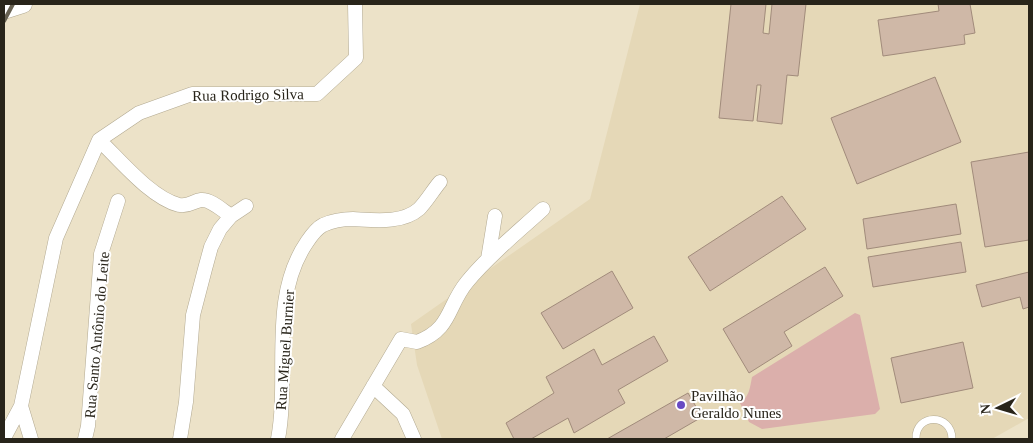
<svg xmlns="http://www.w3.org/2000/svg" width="1033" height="443" font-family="Georgia,serif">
<rect width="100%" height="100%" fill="#ece2c8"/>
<path fill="#e5d8b7" d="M640 4H1029V418L992 439H442L417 365 411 324 590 199Z"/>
<path fill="#dbafab" d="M855 313 860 315 880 409 875 414 762 429 749 422 740 403C749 397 750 388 752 377Z"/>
<path fill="#cfb8a7" stroke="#a18b7b" d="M731 4H766L763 33 769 34 772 4H806L798 76 787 75 782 124 757 121 761 85H757L753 121 719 118Z
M938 4H970L975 33 964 35 965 44 883 56 878 20 939 11Z
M935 77 961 142 857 184 831 118Z
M1029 152V240L985 247 971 162Z
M782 196 806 229 710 291 688 257Z
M956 204 961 234 867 249 863 219Z
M961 242 966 272 873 287 868 257Z
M825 267 843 296 784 332 792 346 749 373 723 329Z
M612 271 633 308 563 349 541 313Z
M1029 272V307L1023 309 1020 297 982 307 976 285Z
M654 336 668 361 618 390 625 403 574 433 568 418 531 439H514L506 423 554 393 546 377 594 349 602 365Z
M963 342 973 388 901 403 891 358Z
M688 393 702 417 664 439H607Z"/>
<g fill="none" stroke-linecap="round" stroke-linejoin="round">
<defs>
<path id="service" d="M916 439C915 413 952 413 952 439"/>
<path id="minor" d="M99 140C120 160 151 198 179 205 189 207 193 201 201 200 211 199 223 211 231 216
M488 259 495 216
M373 386 403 414 414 439
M21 406 31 439
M4 438 21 406 56 238 99 140 139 113 192 94H317L356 58 355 4
M85 439 88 426 101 254 118 201
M180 439 186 402 193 315 205 269 211 247 220 229 231 216 246 206
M278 439C290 375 268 299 307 242 311 236 317 228 323 225 332 221 343 219 353 219 373 220 402 224 419 209 427 201 433 190 440 182
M342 439 401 339 417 342C452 329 447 306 467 282 489 255 517 233 543 209"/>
<path id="tertiary" d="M4 10 23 4"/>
</defs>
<use href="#service" stroke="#b2a991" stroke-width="8"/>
<use href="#minor" stroke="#b2a991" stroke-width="15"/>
<use href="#tertiary" stroke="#b2a991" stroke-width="19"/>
<use href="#service" stroke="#fff" stroke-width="7"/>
<use href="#minor" stroke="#fff" stroke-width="14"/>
<use href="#tertiary" stroke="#fff" stroke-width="18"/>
<path stroke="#676152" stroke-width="4" d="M4 21 13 4"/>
</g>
<circle fill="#684ac3" stroke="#fff" stroke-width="2" cx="681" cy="405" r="5"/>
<g text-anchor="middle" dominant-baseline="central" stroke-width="4" stroke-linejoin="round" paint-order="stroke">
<g font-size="15" fill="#28241a" stroke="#fff">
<text transform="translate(248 95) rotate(-1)">Rua Rodrigo Silva</text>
<text transform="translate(97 335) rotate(-85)">Rua Santo Antônio do Leite</text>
<text transform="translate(285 350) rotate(-86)">Rua Miguel Burnier</text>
</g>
<g font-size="15" fill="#28241a" stroke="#fff" text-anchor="start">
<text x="691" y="396">Pavilhão<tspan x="691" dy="17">Geraldo Nunes</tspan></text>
</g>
</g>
<rect width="1033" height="443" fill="none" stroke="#28241a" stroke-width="10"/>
<g transform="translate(998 408) rotate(265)" stroke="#ffffff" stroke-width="4" paint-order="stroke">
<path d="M0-4L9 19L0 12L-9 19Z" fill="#28241a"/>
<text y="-8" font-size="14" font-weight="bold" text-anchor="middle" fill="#28241a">N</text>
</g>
</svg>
